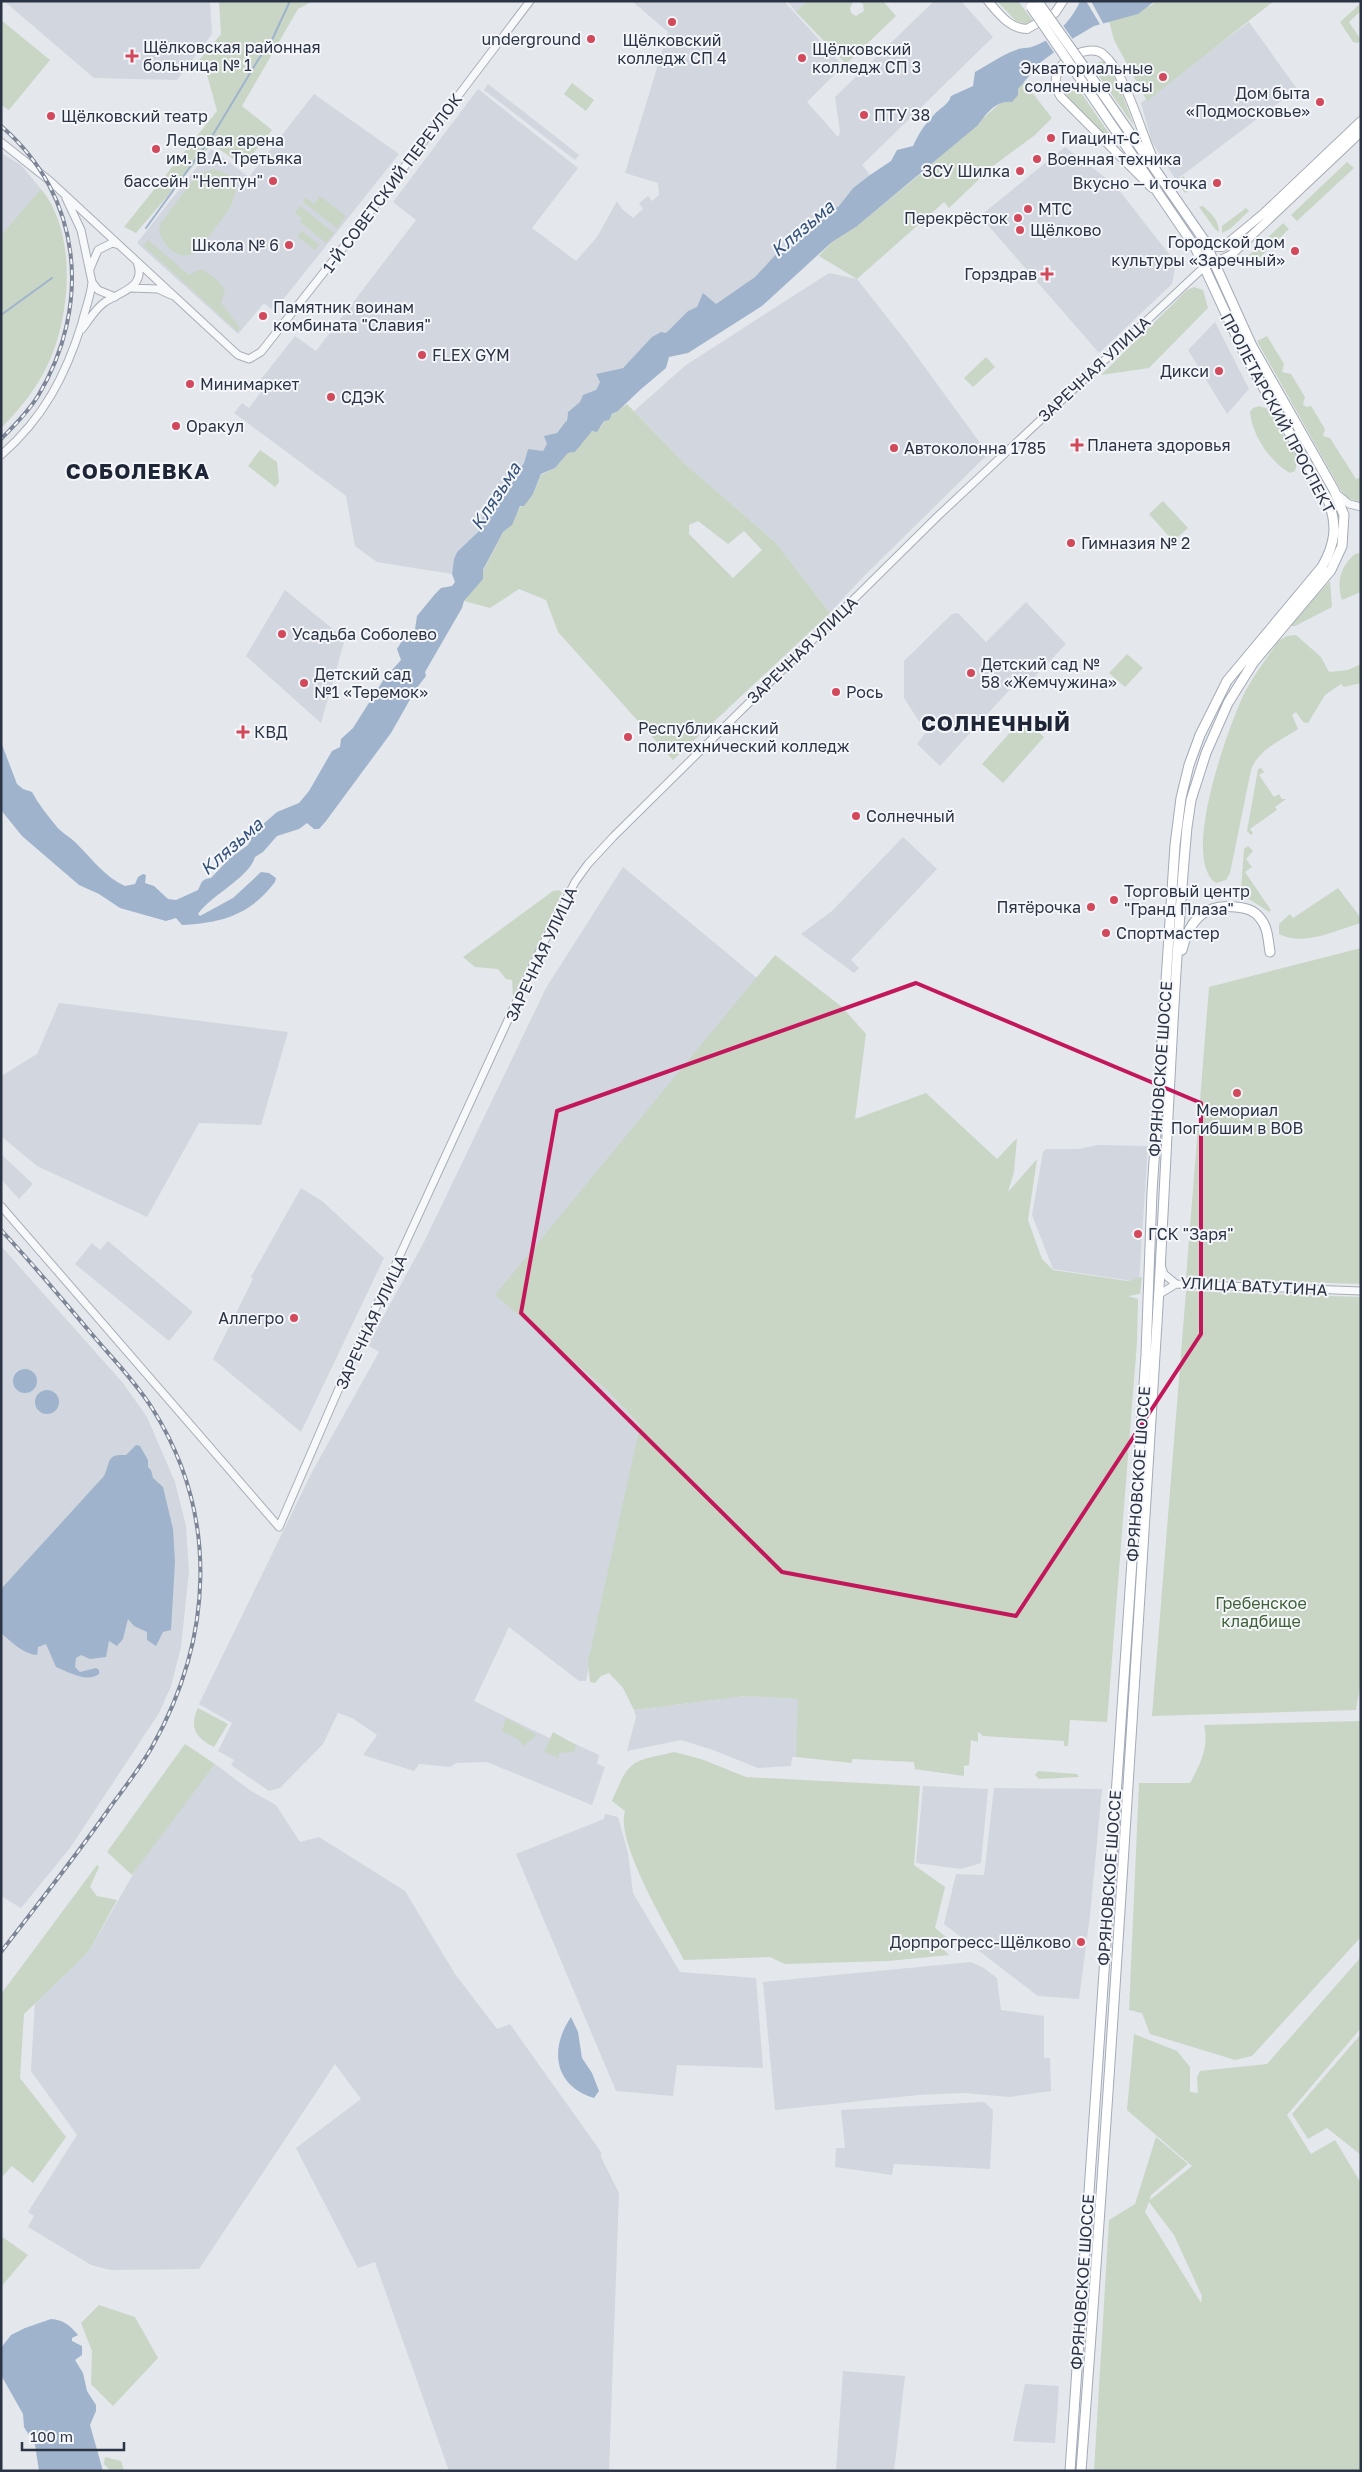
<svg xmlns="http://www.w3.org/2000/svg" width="1362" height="2472" font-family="'Golos Text',sans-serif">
<rect width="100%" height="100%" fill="#e4e7ec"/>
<path fill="#d2d6de" d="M4 1H210L212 34 177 80 94 78Z
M632 1H784L843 66 807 102 838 137 840 132 835 97 934 1H961L993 37 862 165 870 175 853 188 839 206 830 210 795 240 778 252 755 277 716 304 688 311 666 333 622 368 597 374 600 382 596 390 568 412 565 425 543 451 528 449 524 463 508 488 484 513 479 531 457 552 454 559 452 574 377 562 355 546 346 496 234 413 242 403 249 408 264 388 258 383 295 336 316 351 416 220 393 202 478 89 578 168 532 228 576 261 597 237 617 201 622 209 633 218 643 209 639 203 648 196 652 201 659 195 658 183 625 173 668 32Z
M787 1H807L796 12Z
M1249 22 1297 89 1176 180 1152 142 1141 103Z
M488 84 579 155 575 160 484 90Z
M314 94 399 154 274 311 264 303 238 334 137 243 211 149 249 177Z
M1065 147 1115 185 1176 263 1172 284 1099 353 980 216Z
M1 153 21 165 41 189 1 235Z
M829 273 857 279 905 340 988 454 860 580 830 613 776 543 685 464 634 411 686 365Z
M1215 322 1249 389 1227 414 1188 350Z
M285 590 345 639 321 723 246 656Z
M1026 602 1066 644 1021 691 1014 685 940 766 917 744 926 732 904 698V661L952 614 958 613 986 642Z
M903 837 937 869 851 960 859 968 854 973 801 934 832 911Z
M623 867 757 978 496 1295 608 1391 640 1425 586 1681H579L509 1627 474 1701 539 1733 552 1739 556 1735 599 1755 597 1764 605 1767 592 1805 487 1762 456 1763 450 1767 419 1764 414 1771 363 1755 377 1735 352 1718 338 1713 323 1744 280 1788 269 1791 231 1765 234 1760 218 1751 232 1723 199 1704 312 1472 379 1352 368 1345 425 1240 546 988Z
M59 1003 288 1032 261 1125 199 1123 147 1217 37 1166 1 1136V1074L3 1075 37 1054Z
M1098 1145 1148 1146 1139 1282 1053 1269 1032 1215 1043 1152 1046 1149H1078Z
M1 1154 33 1184 19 1199 1 1179Z
M301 1188 322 1201 384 1258 301 1432 213 1359 253 1279 251 1277Z
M108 1241 193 1312 169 1341 75 1264 92 1243 100 1250Z
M1 1246 123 1383 147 1417 175 1482 186 1526 189 1571 181 1647 171 1686 159 1713 70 1848 21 1908 1 1896Z
M746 1696 799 1699 796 1757H792L791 1766 758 1768 713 1750 681 1740 627 1751 636 1717 634 1710Z
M215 1764 251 1791 276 1805 300 1842 319 1837 405 1891 455 1974 497 2029 510 2024 601 2152V2157L619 2193 609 2471H449L375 2262 358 2268 296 2148 361 2099 335 2064 199 2269 110 2270 91 2265 28 2227 34 2216 28 2212 77 2135 31 2071 35 2001 89 1951 139 1864Z
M923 1786 988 1789 981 1863 961 1869 916 1863Z
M994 1788 1102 1789 1090 1916 1079 1999 1038 1996 944 1924 956 1874 984 1875Z
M605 1814 618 1817 628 1853 633 1893 680 1972 756 1978 763 2068 677 2065 673 2096 616 2091 516 1854 604 1819Z
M971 1962 984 1968 997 1978 1001 2010 1044 2016V2058H1050L1051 2091 1010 2097 963 2093 918 2095 775 2110 763 1982Z
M984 2102 993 2110 990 2169 894 2164 892 2175 835 2167 836 2148H845L841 2110Z
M843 2371 905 2376 894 2471H836Z
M1025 2384 1059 2386 1055 2443 1013 2441Z"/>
<path fill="#c9d6c5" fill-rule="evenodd" d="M219 1H313L298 9 242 106 272 130 243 166 212 144 136 233 124 227 217 111 206 71H190L221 34Z
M807 1H858L853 2 850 8 851 13 856 16 864 11 863 4 859 1H883L896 16 846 64 796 12Z
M997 1H1018L1033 21 1026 24 1016 21Z
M1155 1H1274L1147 101 1114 40 1109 21 1122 18 1152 5Z
M1361 3V11L1349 22 1361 40 1358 43 1353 42 1340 22Z
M1 20 50 60 9 110 1 105Z
M1105 61 1119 86 1134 126 1093 68 1099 62Z
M1024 82 1052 118 1035 135 993 166 949 208 944 202 857 279 819 256 832 242 856 227 918 176Z
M572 83 594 100 586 111 564 94Z
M1075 84 1119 148 1070 102 1061 90Z
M1347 162 1354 168 1297 221 1291 215Z
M213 169C254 179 230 209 213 231 207 239 200 253 189 255 174 258 161 242 159 230L161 223 197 175Z
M1183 176 1192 188 1185 193 1177 181Z
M41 189C79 234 71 325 43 374 32 394 17 412 1 428V235Z
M320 196 346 216 337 228 303 202 306 198 314 204Z
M300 206 334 233 326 243 300 222 302 219 295 213Z
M1203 206C1212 215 1218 218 1219 232L1215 229 1199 207Z
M1246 208 1249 211 1230 229 1222 233V226Z
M1283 223 1289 229 1251 266 1245 259Z
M302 231 319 245 315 250 297 236Z
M148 240 189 275 201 269 215 278 225 289 221 303 240 328 237 331 143 245Z
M1194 287 1203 290 1208 308 1149 368 1101 375 1187 290Z
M1267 336 1284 364 1282 372 1291 374 1305 397 1303 404 1306 407 1311 406 1325 429 1323 436 1330 438 1356 479 1361 477V503L1348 498 1342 492 1257 341Z
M986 357 995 367 973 387 964 378Z
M627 404 685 464 776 543 830 613 673 760 558 632 546 600 519 589 490 608 464 601 475 587 503 532 507 529 521 506 533 494 541 475 555 468 568 453 575 452 588 434 601 427 604 421ZM698 521 728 544 744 531 762 550 733 578 689 534V525Z
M1259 406 1268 409 1298 459 1295 471 1290 473C1270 462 1252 435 1250 412L1253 408Z
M260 450 277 462 279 482 275 487 248 466Z
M1163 501 1188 528 1173 541 1149 514Z
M1361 553V592L1342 600C1336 581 1341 566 1355 554Z
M1330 581 1332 607 1295 626H1288Z
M1296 635 1321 657 1329 672 1348 670 1361 664V683L1344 687 1341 684 1325 695 1308 723 1303 722 1296 712 1292 715 1298 729C1281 740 1258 750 1251 770L1230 873 1226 880 1216 883C1180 859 1228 729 1243 696 1252 677 1267 659 1278 641L1287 636Z
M1127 654 1143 668 1125 687 1109 673Z
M1023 718 1044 737 1003 783 982 764Z
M1261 768 1264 772 1259 775 1274 797 1279 794 1282 799H1286L1275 807 1277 810 1250 829 1253 833 1251 835 1247 831 1258 769Z
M1248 846 1253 851 1246 859 1252 867 1245 872 1271 910 1269 912 1244 896 1241 890 1244 849Z
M1338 888 1361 918V923C1335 930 1305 947 1279 934V924L1290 914 1293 918Z
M559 890 562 893 513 997 512 980 506 979 498 969 475 967 463 957 553 891Z
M1361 948V1284L1186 1278 1209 987Z
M775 955 842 1007 866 1034 855 1119 926 1093 997 1159 1017 1138 1014 1172 1008 1192 1037 1159 1028 1220 1042 1259 1053 1270 1128 1281 1142 1277 1140 1294 1128 1296 1138 1299 1137 1343 1107 1722 1070 1720 1068 1746H1064V1741L983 1736 978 1732V1742L971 1740 969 1765 964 1766V1776L915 1769 914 1762 852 1759V1763L796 1757 798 1699 746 1696 634 1710 623 1688 609 1673 601 1676 595 1683 590 1682 588 1662 640 1425 608 1391 495 1295Z
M1186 1291 1361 1297V1679L1356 1710 1152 1716Z
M198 1708 228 1724 214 1747C195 1738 189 1726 198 1708Z
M506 1718 537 1735 523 1746 519 1740 502 1731Z
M1361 1721V1937L1252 2056 1235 2060 1150 2034 1142 2013 1129 2010 1139 1783H1190C1201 1763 1209 1747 1204 1725Z
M553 1732 576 1745 574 1752 559 1753V1758L544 1752Z
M185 1744 215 1764 132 1875 107 1852Z
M674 1752 701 1759 746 1777 920 1786 914 1865 945 1887 935 1928 951 1941 940 1946 949 1955 888 1961 785 1964 770 1957 684 1960C668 1929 615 1842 625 1811L612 1801C630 1758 631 1762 674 1752Z
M1038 1771 1077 1774 1079 1777 1039 1779 1035 1775Z
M97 1865 99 1867 90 1887 97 1896 117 1900 89 1951 24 2014 20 2078 66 2137 33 2183 12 2166 1 2178V1994Z
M1361 1957V2028L1287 2115 1311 2154 1335 2140 1361 2183V2471H1094L1109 2220 1135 2204 1156 2137 1188 2164 1151 2195 1150 2200 1192 2166 1127 2110 1134 2034 1177 2051 1190 2067V2092L1198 2093 1197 2077 1200 2071 1267 2064ZM1149 2202 1174 2235 1202 2296 1201 2303 1145 2212Z
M1361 2034V2155L1327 2128 1308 2139 1292 2114Z
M1 2236 28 2255 1 2287Z
M99 2305 135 2317 158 2358 113 2406 91 2384 92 2351 81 2323Z
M105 2457 121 2461 124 2471 110 2470 104 2464Z"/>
<path fill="#9fb4cc" d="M1080 1H1155L1138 14 1094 26 1072 39 1041 62 1018 89V95L1012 102C996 100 987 113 978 125L856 227 832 242 762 306 688 353 669 357 666 368 640 390 618 411 612 414 609 420 604 421 597 432 592 431 575 452 568 453 555 468 541 474 533 494 524 506H520L512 525 503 532 483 570V579L464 601 462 608 425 672 426 676 416 689 391 733 326 821 319 829H314L307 823 299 829 277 836 263 852 255 857C249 878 211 895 198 914L200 916 233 898 261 872 269 873 276 878 275 882C250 915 222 923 182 925L176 918 166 921 120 908 99 894 79 885 22 836 1 810V742L17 784 23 789 32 792C39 805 48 816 57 827 63 834 72 838 78 845 93 860 105 877 125 886L135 884 138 877 143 874 146 875 145 883 154 886 168 899 176 900 198 890C202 882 201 879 211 878L230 858 248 845 254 832 277 812 299 803 309 791 332 751 340 747 341 739 353 728 384 679 401 660 397 649 402 641 415 629 417 616 435 594 441 588 452 586 455 582 452 574 454 559 457 552 479 531 484 513 495 502 496 495 500 491 508 488 524 463 528 449 543 451 547 444 544 436 557 433 567 420 568 412 580 402 583 395 596 390 600 382 596 374 623 368 652 337 661 332 666 333 688 311 697 307 703 293 716 304 755 277 778 252 795 240 814 221 839 206 853 188 870 175 891 161 897 150 913 146C918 135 924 125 933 116 939 108 948 106 951 96L973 86 975 72C988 65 1002 55 1016 50 1022 47 1028 49 1034 46 1053 40 1073 19 1080 1Z
M13 1381a12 12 0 1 1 24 0a12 12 0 1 1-24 0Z
M35 1402a12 12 0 1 1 24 0a12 12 0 1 1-24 0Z
M136 1445 140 1446 148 1460V1467L151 1470 153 1478 163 1487 173 1529 175 1562 171 1630 163 1632 156 1646 147 1640V1632L134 1626 128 1619 123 1639 117 1646 109 1641 106 1657 90 1659 81 1655 76 1658 75 1667 80 1672 96 1668 99 1670V1674C86 1683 69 1672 56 1667L46 1644 38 1647 37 1655C23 1654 13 1643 2 1634L1 1589 104 1476C111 1461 106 1454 126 1455Z
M571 2017 578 2032 582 2058 592 2073 599 2091 594 2098C554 2086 549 2049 571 2017Z
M51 2319C63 2320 70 2325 78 2335L72 2338V2341L82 2346V2355L75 2360 83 2373 87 2391 96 2405V2411L90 2425 103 2471H39L35 2445 24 2427 23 2414 1 2375V2348L11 2335 25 2328Z"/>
<path fill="#e4e7ec" d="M1086 1H1091L1104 25 1101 26Z
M1062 24 1074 41 1055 54 1044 38Z"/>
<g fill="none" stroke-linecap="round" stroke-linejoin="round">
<path stroke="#9fb4cc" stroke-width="2" d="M146 228 211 138 258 60 272 40 290 1
M1 315 52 278"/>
<defs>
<path id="tertiary" d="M1 142 50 181 238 355 249 359 261 352 339 253 530 1
M66 198 81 230 92 282 98 290 115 297
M90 269 98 250 112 243 119 245
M131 288 158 289 171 295
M82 329C89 320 95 309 105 302 120 292 147 287 137 262
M1 455C43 419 66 375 82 323 85 309 91 296 92 282
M1338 495 1349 504 1361 507
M1 1206 279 1527 343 1379 542 946 575 882 588 864 613 837 938 516 1204 267
M1161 1265 1164 1274 1176 1284 1361 1291
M1158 1295 1176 1284"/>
<path id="secondary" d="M988 1C999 14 1010 29 1027 29L1055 13 1063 1
M1152 188 1061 97C1040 66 1088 40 1104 55 1126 73 1142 137 1156 165
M1204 240 1217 247H1223L1264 213 1361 121
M1214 263 1231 255 1361 132"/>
<path id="primary" d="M1182 950C1189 920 1205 903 1236 907 1246 908 1254 910 1260 918 1268 927 1268 940 1270 952
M1070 2471 1146 1355 1152 1192 1175 845 1181 798 1189 765 1200 735 1227 681 1322 567C1335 544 1338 526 1328 500L1246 357 1195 247 1079 77
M1081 2471C1110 2088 1133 1706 1157 1323 1167 1158 1172 992 1187 827L1191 800 1206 753 1228 703 1253 663 1331 570 1342 546 1344 515 1334 490 1252 346 1204 240 1087 71"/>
</defs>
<use href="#tertiary" stroke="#a9aeb7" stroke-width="9"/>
<use href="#secondary" stroke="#a9aeb7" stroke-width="10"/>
<use href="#primary" stroke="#a3abb8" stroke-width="11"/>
<use href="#tertiary" stroke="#f7f8fa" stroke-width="7"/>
<use href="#secondary" stroke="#fff" stroke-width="8"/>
<use href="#primary" stroke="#fff" stroke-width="9"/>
<defs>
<path id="rail" d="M1 126C83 196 92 306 38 396 28 412 14 426 1 439
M1 1230C32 1263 61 1298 90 1332 111 1357 135 1381 152 1408 220 1515 213 1639 152 1747 140 1768 125 1787 111 1806 76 1856 38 1904 1 1952"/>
</defs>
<use href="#rail" stroke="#7d8696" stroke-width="4"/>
<use href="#rail" stroke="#f4f6f9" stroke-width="2" stroke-dasharray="5.5" stroke-linecap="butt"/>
<defs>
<path id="primary-bridge" d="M1038 2 1087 71
M1031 7 1079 77"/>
</defs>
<use href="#primary-bridge" stroke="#a3abb8" stroke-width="11" stroke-linecap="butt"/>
<use href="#primary-bridge" stroke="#fff" stroke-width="9"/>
</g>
<path fill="none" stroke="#c2185b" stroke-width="4" stroke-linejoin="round" d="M916 983 1201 1103V1334L1016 1616 782 1572 521 1313 557 1111Z"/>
<g fill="#d1495b" stroke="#f4f6f9" stroke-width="2">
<circle cx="672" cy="22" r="5"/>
<circle cx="591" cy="39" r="5"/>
<path d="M129.5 48.5h5v5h5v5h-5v5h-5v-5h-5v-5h5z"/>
<circle cx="802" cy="58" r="5"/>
<circle cx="1163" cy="77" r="5"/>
<circle cx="1320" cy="102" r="5"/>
<circle cx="864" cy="115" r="5"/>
<circle cx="51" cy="116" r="5"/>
<circle cx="1051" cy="138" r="5"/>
<circle cx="156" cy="149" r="5"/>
<circle cx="1037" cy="159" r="5"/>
<circle cx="1020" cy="171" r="5"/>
<circle cx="273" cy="181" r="5"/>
<circle cx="1217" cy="183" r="5"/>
<circle cx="1028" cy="209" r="5"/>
<circle cx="1018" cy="218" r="5"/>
<circle cx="1020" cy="230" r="5"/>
<circle cx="289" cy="245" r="5"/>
<circle cx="1295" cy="251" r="5"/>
<path d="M1044.5 266.5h5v5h5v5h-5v5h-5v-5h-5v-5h5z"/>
<circle cx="263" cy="316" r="5"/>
<circle cx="422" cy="355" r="5"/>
<circle cx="1219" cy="371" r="5"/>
<circle cx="190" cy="384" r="5"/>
<circle cx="331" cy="397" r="5"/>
<circle cx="176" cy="426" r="5"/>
<path d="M1074.5 437.5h5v5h5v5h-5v5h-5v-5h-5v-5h5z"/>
<circle cx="894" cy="448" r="5"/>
<circle cx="1071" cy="543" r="5"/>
<circle cx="282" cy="634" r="5"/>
<circle cx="971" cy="673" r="5"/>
<circle cx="304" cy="683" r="5"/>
<circle cx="836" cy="692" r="5"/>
<path d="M240.5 724.5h5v5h5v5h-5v5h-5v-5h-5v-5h5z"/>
<circle cx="628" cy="737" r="5"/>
<circle cx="856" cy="816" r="5"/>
<circle cx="1114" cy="900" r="5"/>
<circle cx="1091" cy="907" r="5"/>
<circle cx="1106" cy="933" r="5"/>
<circle cx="1237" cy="1093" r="5"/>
<circle cx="1138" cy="1234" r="5"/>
<circle cx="294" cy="1318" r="5"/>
<circle cx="1081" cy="1942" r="5"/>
</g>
<g text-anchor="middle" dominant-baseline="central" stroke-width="4" stroke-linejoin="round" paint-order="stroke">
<g font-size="16" fill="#2b3445" stroke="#f4f6f9" text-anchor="start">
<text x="581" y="39" text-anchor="end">underground</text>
<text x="672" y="40" text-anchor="middle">Щёлковский<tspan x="672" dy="18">колледж СП 4</tspan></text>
<text x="143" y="47">Щёлковская районная<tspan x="143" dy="18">больница № 1</tspan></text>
<text x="812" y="49">Щёлковский<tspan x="812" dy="18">колледж СП 3</tspan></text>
<text x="1153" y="68" text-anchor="end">Экваториальные<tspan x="1153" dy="18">солнечные часы</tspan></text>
<text x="1310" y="93" text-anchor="end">Дом быта<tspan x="1310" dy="18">«Подмосковье»</tspan></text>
<text x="874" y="115">ПТУ 38</text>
<text x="61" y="116">Щёлковский театр</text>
<text x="1061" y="138">Гиацинт-С</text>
<text x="166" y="140">Ледовая арена<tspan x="166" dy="18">им. В.А. Третьяка</tspan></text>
<text x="1047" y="159">Военная техника</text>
<text x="1010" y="171" text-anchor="end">ЗСУ Шилка</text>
<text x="263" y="181" text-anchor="end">бассейн "Нептун"</text>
<text x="1207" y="183" text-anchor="end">Вкусно — и точка</text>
<text x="1038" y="209">МТС</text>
<text x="1008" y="218" text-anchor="end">Перекрёсток</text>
<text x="1030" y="230">Щёлково</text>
<text x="1285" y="242" text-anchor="end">Городской дом<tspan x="1285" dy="18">культуры «Заречный»</tspan></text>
<text x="279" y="245" text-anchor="end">Школа № 6</text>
<text x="1037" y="274" text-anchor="end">Горздрав</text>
<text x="273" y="307">Памятник воинам<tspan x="273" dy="18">комбината "Славия"</tspan></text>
<text x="432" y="355">FLEX GYM</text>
<text x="1209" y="371" text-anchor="end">Дикси</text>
<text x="200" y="384">Минимаркет</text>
<text x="341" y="397">СДЭК</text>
<text x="186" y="426">Оракул</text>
<text x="1087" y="445">Планета здоровья</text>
<text x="904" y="448">Автоколонна 1785</text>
<text x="1081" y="543">Гимназия № 2</text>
<text x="292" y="634">Усадьба Соболево</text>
<text x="981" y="664">Детский сад №<tspan x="981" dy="18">58 «Жемчужина»</tspan></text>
<text x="314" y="674">Детский сад<tspan x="314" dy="18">№1 «Теремок»</tspan></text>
<text x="846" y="692">Рось</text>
<text x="638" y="728">Республиканский<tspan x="638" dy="18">политехнический колледж</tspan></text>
<text x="254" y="732">КВД</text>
<text x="866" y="816">Солнечный</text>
<text x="1124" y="891">Торговый центр<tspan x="1124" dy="18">"Гранд Плаза"</tspan></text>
<text x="1081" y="907" text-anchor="end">Пятёрочка</text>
<text x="1116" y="933">Спортмастер</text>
<text x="1237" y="1110" text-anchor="middle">Мемориал<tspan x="1237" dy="18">Погибшим в ВОВ</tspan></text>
<text x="1148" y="1234">ГСК "Заря"</text>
<text x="284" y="1318" text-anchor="end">Аллегро</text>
<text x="1071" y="1942" text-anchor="end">Дорпрогресс-Щёлково</text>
</g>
<g font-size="16" fill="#2b3445" stroke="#f4f6f9">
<text transform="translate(392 183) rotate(-53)">1-Й СОВЕТСКИЙ ПЕРЕУЛОК</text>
<text transform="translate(1094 369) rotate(-43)">ЗАРЕЧНАЯ УЛИЦА</text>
<text transform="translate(1278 413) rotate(62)">ПРОЛЕТАРСКИЙ ПРОСПЕКТ</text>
<text transform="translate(802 650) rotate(-44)">ЗАРЕЧНАЯ УЛИЦА</text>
<text transform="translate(541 954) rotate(-65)">ЗАРЕЧНАЯ УЛИЦА</text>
<text transform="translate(1160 1069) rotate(-86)">ФРЯНОВСКОЕ ШОССЕ</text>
<text transform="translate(1254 1286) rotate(3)">УЛИЦА ВАТУТИНА</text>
<text transform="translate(371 1322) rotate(-65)">ЗАРЕЧНАЯ УЛИЦА</text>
<text transform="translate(1138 1474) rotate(-86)">ФРЯНОВСКОЕ ШОССЕ</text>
<text transform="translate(1109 1878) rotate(-86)">ФРЯНОВСКОЕ ШОССЕ</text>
<text transform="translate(1082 2282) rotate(-86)">ФРЯНОВСКОЕ ШОССЕ</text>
</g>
<g font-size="16" fill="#3f6138" stroke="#f4f6f9">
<text x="1261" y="1603">Гребенское<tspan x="1261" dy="18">кладбище</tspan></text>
</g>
<g font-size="18" font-style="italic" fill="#34527a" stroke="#f4f6f9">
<text transform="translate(802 228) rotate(-40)">Клязьма</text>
<text transform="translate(495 496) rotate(-57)">Клязьма</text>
<text transform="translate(231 846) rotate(-41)">Клязьма</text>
</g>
<g font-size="21" font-weight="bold" letter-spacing="1" fill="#1d2536" stroke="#f4f6f9">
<text x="138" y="471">СОБОЛЕВКА</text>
<text x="996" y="723">СОЛНЕЧНЫЙ</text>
</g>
</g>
<rect width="1362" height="2472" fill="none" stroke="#2b3445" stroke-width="5"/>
<path d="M22 2442v8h102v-8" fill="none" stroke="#2b3445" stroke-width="2.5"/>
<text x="30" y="2442" font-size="15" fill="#2b3445" stroke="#f4f6f9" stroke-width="4" paint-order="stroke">100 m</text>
</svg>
